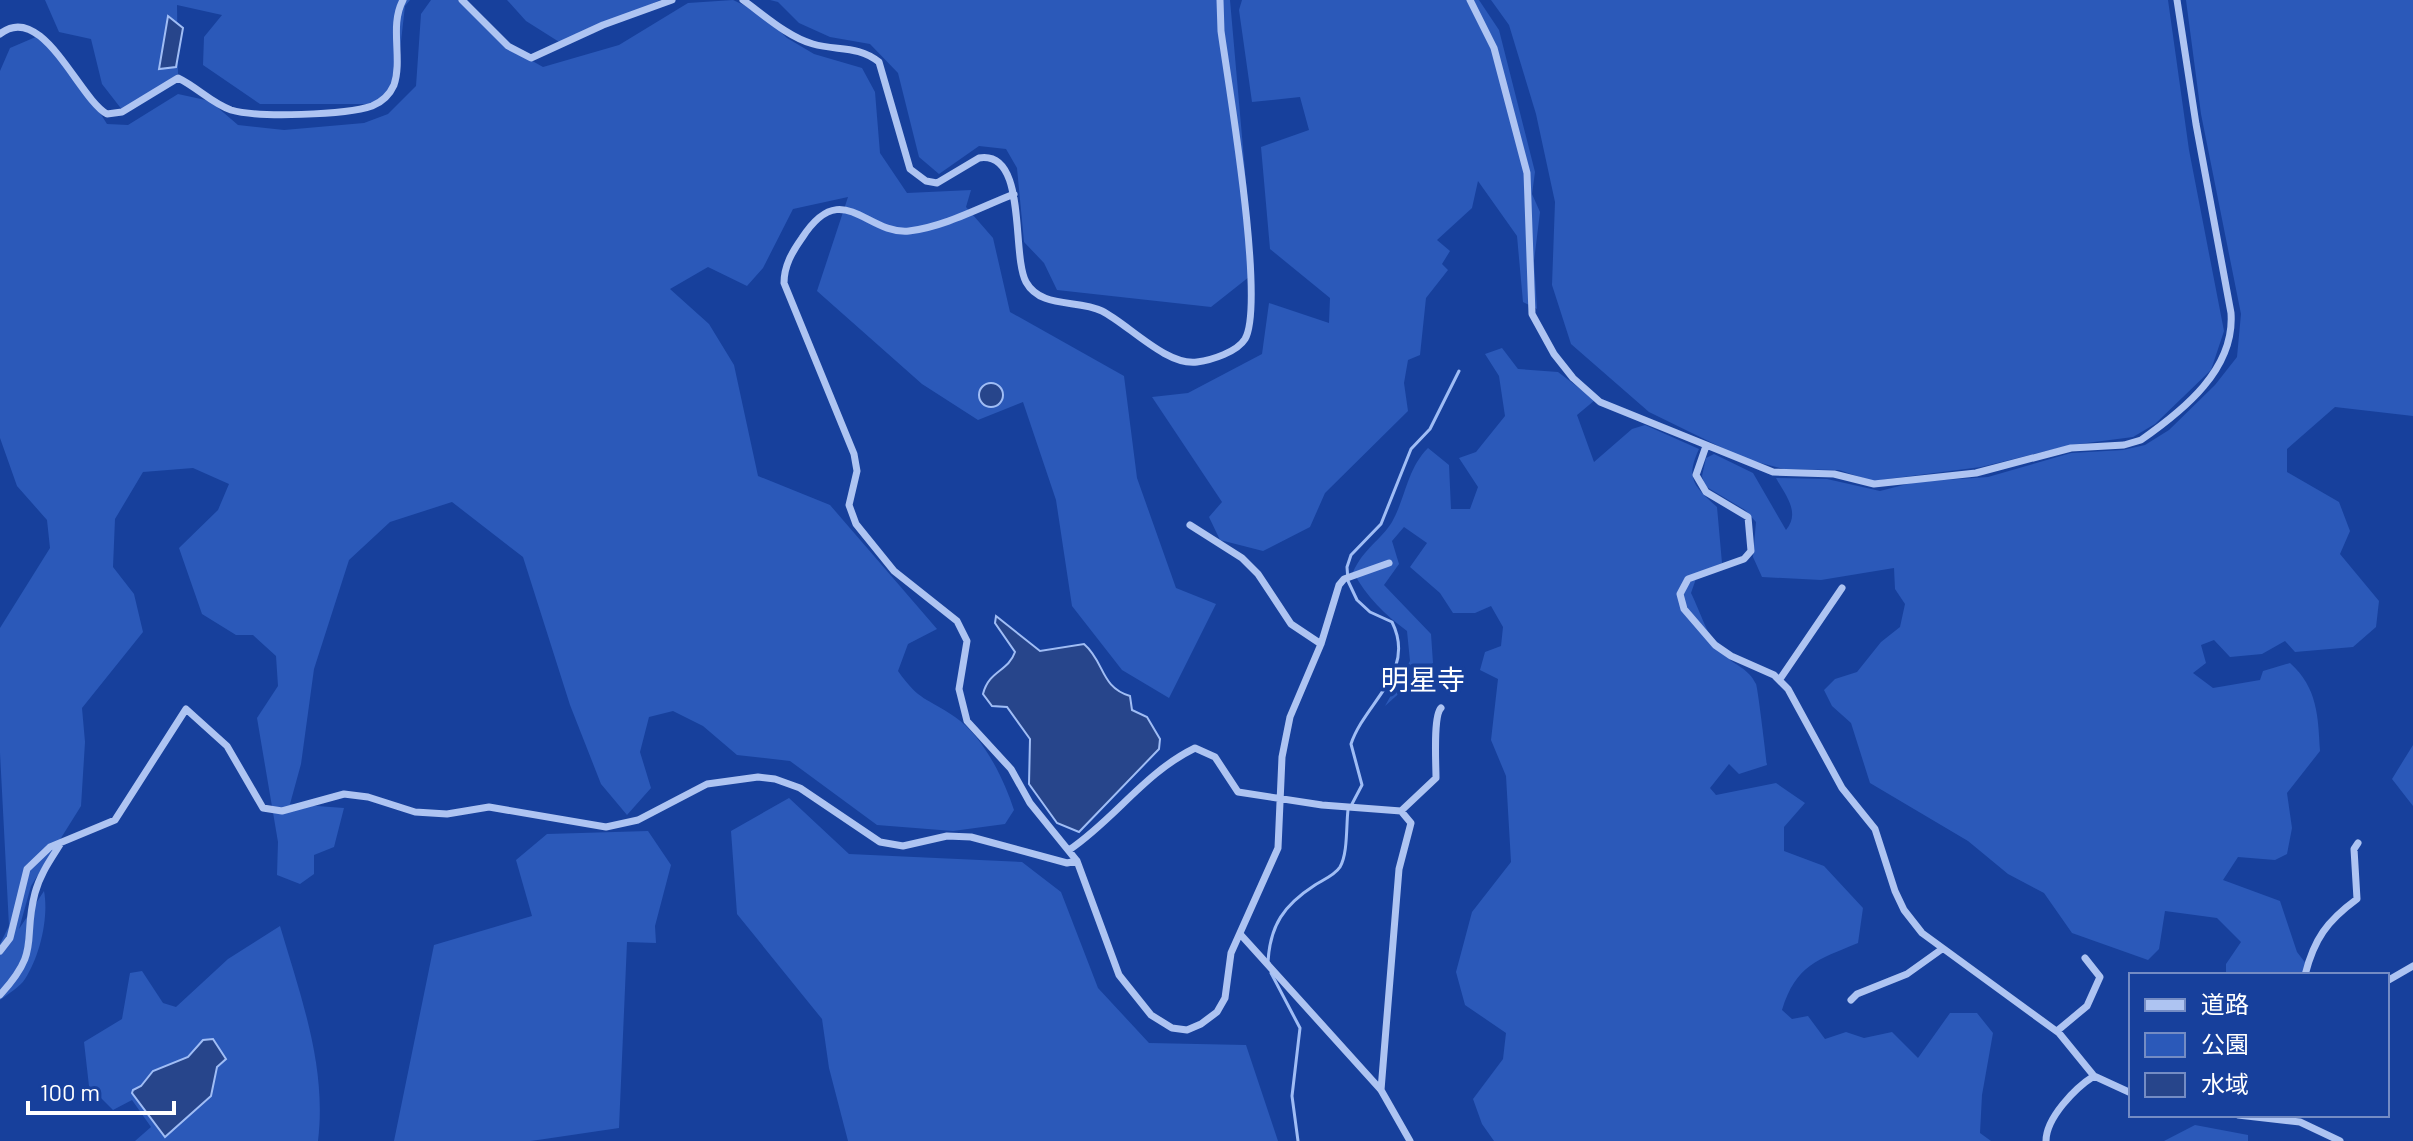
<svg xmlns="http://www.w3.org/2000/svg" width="2413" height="1141" font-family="Barlow,'Noto Sans JP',sans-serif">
<rect width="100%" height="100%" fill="#17409c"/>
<path fill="#2b59b9" d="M45 0H410L405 6 396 86 374 104H260L203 65 204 37 222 15 177 5 178 74 123 111 102 84 91 39 59 32Z
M431 0H467L506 46 543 67 619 45 688 3 733 0 761 13 787 38 814 54 862 68 875 92 880 153 907 193 971 190 966 207 993 238 1010 312 1124 376 1137 478 1176 588 1216 604 1169 698 1122 670 1072 606 1056 500 1023 402 978 420 922 384 817 291 848 197 793 209 763 268 747 286 708 267 670 289 709 324 734 365 758 476 830 505 937 629 908 644 898 671C920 702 926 697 955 717 983 736 1004 779 1014 810L1005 824 953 831 877 825 790 761 737 755 703 726 673 711 649 717 640 752 651 788 627 815 601 784 570 705 523 557 452 502 390 522 349 560 314 669 301 764 290 804 344 808 334 847 314 855V874L300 884 277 875 278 842 257 718 278 686 276 656 253 635H236L202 614 179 548 218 510 229 484 193 468 143 472 115 519 113 567 134 594 143 632 82 708 85 742 81 806 31 886 19 929 44 891C49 917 40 956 25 979 20 987 8 994 0 1000V944L9 926 0 753V628L50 548 47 520 17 486 0 438V71L10 48 38 36 69 64 107 124 128 125 178 94 210 101 238 125 284 130 364 123 388 114 416 86 421 14Z
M507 0H660L564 45 526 21Z
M770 0H1230L1254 273 1211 307 1057 290 1044 263 1024 242 1017 168 1006 149 979 146 939 174 919 157 898 73 870 44 830 37 799 23 778 2Z
M1242 0H1479L1499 30 1535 172 1532 194 1540 212 1534 261 1537 309 1523 302 1517 236 1478 181 1472 208 1437 240 1450 251 1442 264 1448 270 1426 298 1420 355 1408 360 1404 383 1408 411 1325 493 1310 527 1263 551 1220 540 1209 517 1222 502 1152 397 1188 393 1262 354 1269 303 1329 323 1330 298 1270 249 1261 147 1309 130 1300 97 1252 102 1239 10Z
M1491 0H2168L2189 150 2224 331 2211 370 2155 424 2133 437 2071 445 1981 467 1872 481 1839 470 1784 469 1745 459 1649 412 1571 344 1552 285 1555 202 1536 114 1509 25Z
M2186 0H2413V416L2335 407 2287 449V472L2339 502 2350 531 2340 554 2379 601 2376 627 2353 647 2295 652 2285 641 2262 654 2230 657 2214 640 2201 645 2206 663 2193 673 2213 688 2260 680 2263 671 2290 663C2318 688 2318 717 2320 751L2287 793 2292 828 2287 854 2275 860 2238 857 2223 880 2280 901 2297 952 2307 965V975H2226V964L2241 942 2217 918 2165 911 2159 949 2148 960 2072 933 2044 893 2008 874 1968 841 1870 783 1851 723 1832 706 1824 690 1835 679 1857 672 1881 642 1900 627 1905 604 1895 589 1894 568 1821 580 1762 577 1753 557 1756 522 1745 510 1705 486 1702 476 1706 458 1714 454 1753 473 1786 530C1801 512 1785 495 1776 478L1827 479 1880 491 1915 482 1988 477 2071 453 2123 450 2145 445 2169 430 2215 385 2237 357 2241 314 2201 114Z
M1502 348 1518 369 1558 372 1595 400 1577 415 1594 462 1632 429 1645 425 1699 449C1685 479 1694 486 1717 507L1722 563 1698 573 1691 593C1700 611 1709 641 1724 655 1736 666 1748 668 1756 684 1758 689 1766 756 1767 765L1739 774 1729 764 1710 788 1716 795 1776 783 1805 803 1784 827V851L1824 866 1863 908 1858 943C1817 960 1796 965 1782 1010L1792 1019 1808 1016 1825 1039 1846 1032 1864 1038 1892 1032 1918 1058 1950 1013H1977L1993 1033 1982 1095 1980 1133 1991 1141H1494L1482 1124 1473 1099 1503 1059 1506 1033 1465 1005 1456 972 1472 912 1511 862 1506 776 1491 740 1498 679 1480 670 1485 652 1501 646 1503 627 1491 606 1475 613H1453L1440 593 1410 567 1427 543 1404 527 1392 541 1399 564 1384 585 1431 634 1433 663 1385 706 1410 661 1407 631C1384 614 1367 597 1353 572 1364 548 1381 540 1392 522 1406 497 1407 469 1428 448L1449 465 1451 509H1470L1478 487 1459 458 1476 452 1505 416 1499 376 1485 354Z
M2413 745V806L2392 779Z
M789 798 849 854 1022 862 1061 892 1098 988 1149 1043 1246 1045 1278 1141H848L829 1068 822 1019 737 914 731 831Z
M648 831 671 865 655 926 656 943 627 942 619 1128 531 1141H394L434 945 532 916 516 860 547 834Z
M280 926C301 997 327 1067 318 1141H135L151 1127 132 1100 113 1110 89 1086 84 1042 122 1019 130 973 142 971 163 1003 176 1007 228 959Z
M2195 1125 2248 1135V1141H2164Z"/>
<path fill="#27458b" stroke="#a0bdf5" stroke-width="2" d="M168 16 183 28 176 67 159 69Z
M979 395a12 12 0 1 1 24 0a12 12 0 1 1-24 0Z
M996 616 1040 651 1084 644C1105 662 1100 687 1130 696L1132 710 1147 717 1160 739 1159 749 1079 832 1057 823 1029 784 1030 739 1007 707 992 706 983 694C989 670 1008 672 1015 652L995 623Z
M213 1039 226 1059 217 1067 211 1096 165 1137 132 1093 133 1090 141 1086 153 1071 188 1057 203 1040Z"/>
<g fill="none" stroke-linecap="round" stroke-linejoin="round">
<path stroke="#a0bdf5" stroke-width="3" d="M1352 804 1362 785 1351 744C1365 702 1417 672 1392 622L1370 612 1357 600 1348 581 1347 567 1351 555 1381 524 1411 449 1430 429 1459 371
M1268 962C1270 925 1284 905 1315 885 1323 880 1335 875 1340 867 1348 853 1346 826 1348 810
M1271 973 1300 1028 1292 1096 1298 1141"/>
<path stroke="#aec4f2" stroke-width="7" d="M462 0 508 46 531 58 603 25 672 0
M743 0C764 15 788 37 813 44 837 51 858 45 879 62L910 169 926 181 937 183 979 158C1028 150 1011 254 1026 282 1041 309 1077 299 1102 311 1128 324 1166 366 1197 362 1212 360 1237 352 1245 339 1266 303 1228 82 1221 31L1220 0
M1470 0 1494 48 1527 173 1532 314 1554 354 1573 378 1600 402 1773 472 1834 474 1874 484 1976 473 2071 448 2124 445 2141 440C2184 410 2235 369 2231 313L2196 124 2177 0
M0 34C42 0 79 99 107 114L122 112 178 78C197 87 211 103 231 110 257 118 346 115 372 106 382 102 390 94 394 85 403 58 389 26 403 0
M1014 194C981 207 944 227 909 231 866 235 842 176 802 238 792 252 784 266 784 283L854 454 857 471 849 505 856 524 894 571 957 621 967 641 959 689 967 721 1011 769 1030 803 1077 861 1119 975 1151 1015 1172 1028 1187 1030 1201 1024 1217 1012 1225 998 1231 953 1278 848 1282 757 1290 717 1321 644 1339 585 1344 579 1389 563
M1706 446 1696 475 1706 492 1748 517 1751 551 1744 559 1688 579 1680 594 1684 609 1715 645 1731 656 1774 675 1788 689 1842 788 1875 829 1895 891 1904 910 1922 933 2059 1033 2094 1076 2131 1093
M1190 525 1242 558 1258 574 1291 624 1321 644
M1780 679 1842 588
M1401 811 1436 778C1436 764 1433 716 1441 708
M1069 850C1115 819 1144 773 1195 748L1215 757 1238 792 1322 805 1401 811 1411 823 1399 869 1381 1090
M1241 935 1381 1090 1410 1141
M0 951 10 938 27 869 50 847 115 820 186 709 227 746 263 808 282 811 344 794 368 797 415 812 447 814 489 807 606 827 638 820 707 784 758 777 775 779 800 788 880 842 903 846 947 836 971 837 1067 863 1077 861
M2305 975C2314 939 2327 921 2357 899L2354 849 2358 843
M2387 981 2413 966
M0 995C42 949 22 942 35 893 40 874 51 859 61 843
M1851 1000 1857 994 1907 974 1942 949
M2057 1031 2087 1006 2100 977 2085 958
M2238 1115 2300 1122 2340 1141
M2046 1141C2046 1118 2075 1088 2094 1076"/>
</g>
<g text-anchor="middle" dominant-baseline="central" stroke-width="8" stroke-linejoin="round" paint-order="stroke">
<g font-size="28" fill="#fff" stroke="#17409c">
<text x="1423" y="679">明星寺</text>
</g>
</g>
<rect x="2129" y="973" width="260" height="144" fill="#17409c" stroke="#748cc4" stroke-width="2"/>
<rect x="2145" y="999" width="40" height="12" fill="#aec4f2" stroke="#748cc4" stroke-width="2"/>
<text x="2201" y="1013" font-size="24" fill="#ffffff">道路</text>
<rect x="2145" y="1033" width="40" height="24" fill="#2b59b9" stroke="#748cc4" stroke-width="2"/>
<text x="2201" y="1053" font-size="24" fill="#ffffff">公園</text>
<rect x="2145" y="1073" width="40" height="24" fill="#27458b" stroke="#748cc4" stroke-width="2"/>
<text x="2201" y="1093" font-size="24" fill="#ffffff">水域</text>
<path d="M28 1101v12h146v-12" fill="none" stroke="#ffffff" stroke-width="4"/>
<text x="40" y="1101" font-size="24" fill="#ffffff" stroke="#17409c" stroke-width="6" paint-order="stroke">100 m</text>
</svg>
